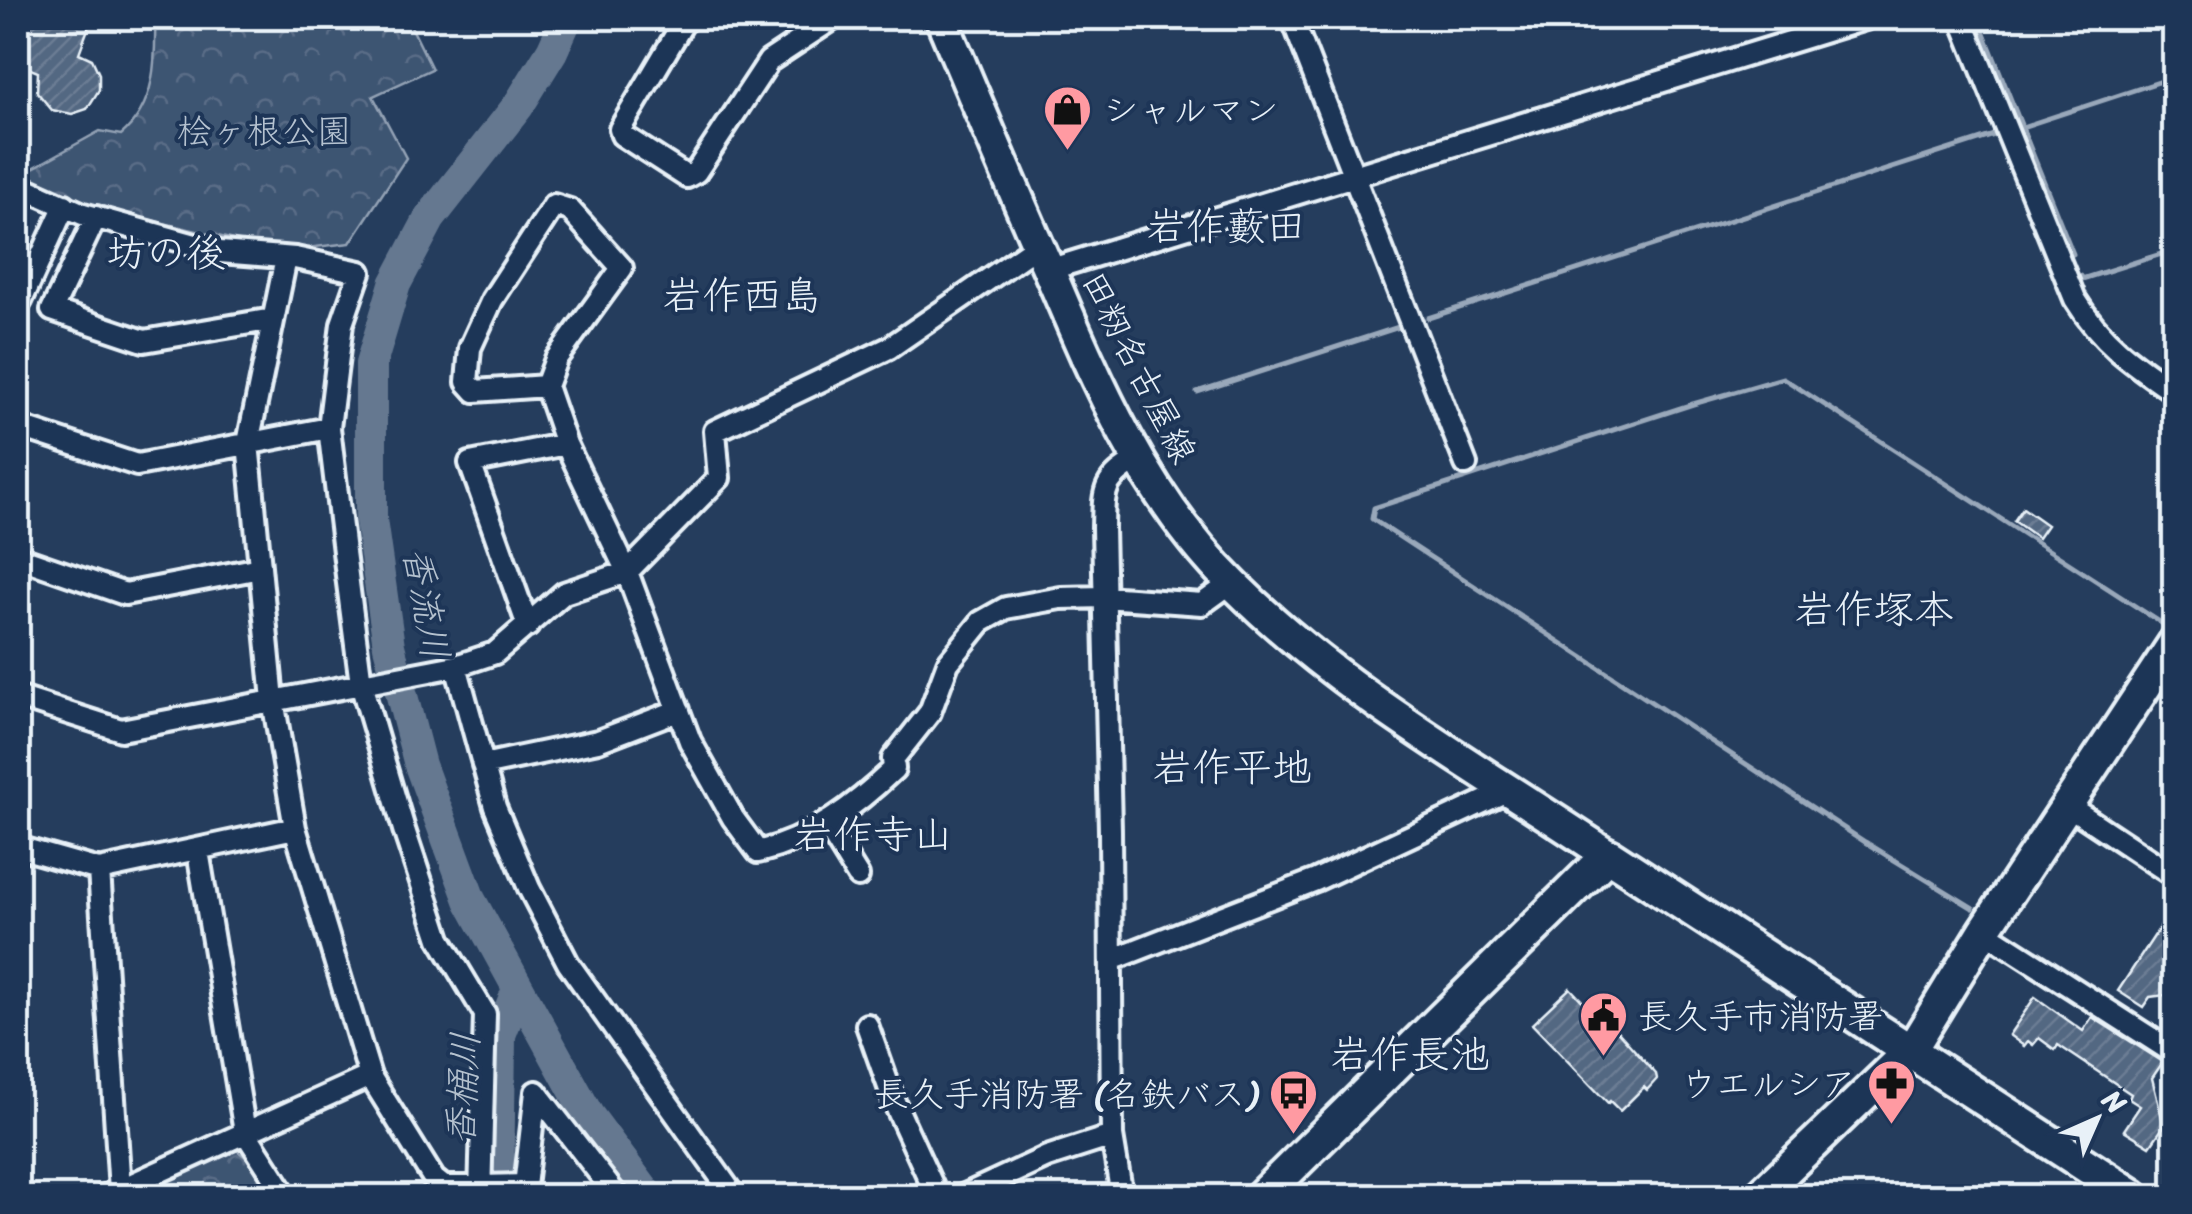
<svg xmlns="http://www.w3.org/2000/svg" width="2192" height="1214" font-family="Sriracha,'Klee One',sans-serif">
<defs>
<pattern id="forest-crowns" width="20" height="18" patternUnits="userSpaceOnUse" patternTransform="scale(2.5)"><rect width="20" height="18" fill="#3e5472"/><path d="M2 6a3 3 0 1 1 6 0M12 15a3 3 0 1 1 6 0" fill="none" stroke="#5a6d87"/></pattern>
<pattern id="building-hatch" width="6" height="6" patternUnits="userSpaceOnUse" patternTransform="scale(2.5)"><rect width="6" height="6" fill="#536782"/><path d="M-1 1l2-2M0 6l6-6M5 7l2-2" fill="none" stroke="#6c7d94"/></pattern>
</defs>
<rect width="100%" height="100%" fill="#253d5d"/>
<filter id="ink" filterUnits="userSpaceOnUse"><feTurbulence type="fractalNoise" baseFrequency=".01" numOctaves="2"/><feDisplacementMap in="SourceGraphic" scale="20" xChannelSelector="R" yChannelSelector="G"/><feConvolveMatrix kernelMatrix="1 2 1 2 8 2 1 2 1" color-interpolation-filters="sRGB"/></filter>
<g filter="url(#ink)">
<path fill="url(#forest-crowns)" stroke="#93a2b5" stroke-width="2.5" d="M155 18H407L432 69 373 96 406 158 350 243 280 251 38 193 26 172 100 131 121 135C156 105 156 60 155 18Z
M234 1148 248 1159 272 1196H128Z"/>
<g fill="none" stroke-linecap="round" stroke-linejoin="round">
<path stroke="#99a8ba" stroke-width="5" d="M1978 18 2073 254
M1313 22 1326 18
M2022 127 2174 77
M2081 276 2082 279 2174 250
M1428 318 1994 135
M1197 392 1402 326
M1973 908 1865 842 1372 519 1374 508 1693 404 1783 378 2166 626"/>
<path stroke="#657890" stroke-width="32" d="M567 18 552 51 518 106 430 218 395 284 371 364V520L389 646 420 765 470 900 588 1115 648 1196
M498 1196 500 1035 518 989"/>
</g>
<path fill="url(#building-hatch)" stroke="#e8f1f8" stroke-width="2.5" d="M18 18H92L79 53 92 59 99 74V90L87 109 72 114 52 110 37 92 38 72 18 64Z
M2023 508 2047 525 2038 538 2014 521Z
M2174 906V994L2150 997 2143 1007 2118 991Z
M1570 988 1588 1007 1592 1003 1656 1074 1657 1079 1647 1090 1644 1087 1620 1111 1610 1101 1608 1103 1532 1024Z
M2035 997 2083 1031 2092 1017 2163 1062 2152 1078 2164 1126 2150 1146 2124 1130 2140 1106 2129 1099 2131 1094 2058 1045 2055 1050 2039 1038 2033 1045 2028 1041 2024 1046 2009 1035Z"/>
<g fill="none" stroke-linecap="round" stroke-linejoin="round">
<defs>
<path id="street" d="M686 18 620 129 622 135 687 177 696 172 769 61 834 18
M1292 18 1466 464
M1961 18 2075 299C2102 343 2132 363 2174 392
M18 185 83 214 220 252 295 258 360 272 342 324 329 428 344 552 361 684 405 833 440 939 485 1014 480 1196
M96 217 52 310 144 341 273 319
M286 258 248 443 273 700 295 828 370 1076 434 1179 444 1187 525 1185
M1048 270 1868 18
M18 301H21L65 205
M546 386 475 391 467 382 470 348 492 300 554 205 570 210 622 268 556 359 546 386 566 444
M18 426 137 465 329 428
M18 557 125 594 260 568
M528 626 470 463 566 444 627 572 690 741 733 818 758 852C812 839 855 806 894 769L893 759 930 712 948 663 981 622 1006 608 1061 598 1104 597 1202 604 1231 583
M456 666 495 807 529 888 568 963 734 1196
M18 697 121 730 456 666 495 653 564 593 627 572 719 478 715 431 889 348 1038 245
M483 765 598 741 679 710
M2067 805 2174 876
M826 824 858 876
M18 847 99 870 295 828
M198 851 245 1132 286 1196
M99 870 120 1190
M1984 931 2174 1053
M1111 960 1316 880 1511 789
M867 1025 895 1104 937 1196
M536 1092 617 1196
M524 1195 536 1092
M106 1196 370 1076
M963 1196 1047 1157 1112 1136
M1122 1196 1112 1136 1110 830 1103 528C1104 489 1102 481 1137 460"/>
<path id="secondary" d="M941 18C976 101 1011 185 1048 268 1096 381 1145 498 1234 585 1344 694 1480 769 1608 855
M1759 1196 1911 1050 1984 931 2174 643"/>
<path id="primary" d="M1262 1196 1608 855 2133 1196"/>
</defs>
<use href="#street" stroke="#e8f1f8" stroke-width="28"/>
<use href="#secondary" stroke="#e8f1f8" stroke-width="38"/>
<use href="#primary" stroke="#e8f1f8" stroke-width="40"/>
<use href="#street" stroke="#1d3557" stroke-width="20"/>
<use href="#secondary" stroke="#1d3557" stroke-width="30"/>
<use href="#primary" stroke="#1d3557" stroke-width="32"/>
</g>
</g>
<defs>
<symbol id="shop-pin" viewBox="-11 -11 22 30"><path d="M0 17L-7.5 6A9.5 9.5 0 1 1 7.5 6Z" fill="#ff9aa2" stroke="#1d3557"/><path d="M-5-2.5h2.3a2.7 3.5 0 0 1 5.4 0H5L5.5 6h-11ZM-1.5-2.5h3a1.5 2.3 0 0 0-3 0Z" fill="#111"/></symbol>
<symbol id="civic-pin" viewBox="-11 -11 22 30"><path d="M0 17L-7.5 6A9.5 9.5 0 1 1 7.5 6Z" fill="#ff9aa2" stroke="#1d3557"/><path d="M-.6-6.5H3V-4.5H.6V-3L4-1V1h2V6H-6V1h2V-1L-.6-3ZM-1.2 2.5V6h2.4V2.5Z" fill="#111"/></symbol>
<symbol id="pharmacy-pin" viewBox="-11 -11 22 30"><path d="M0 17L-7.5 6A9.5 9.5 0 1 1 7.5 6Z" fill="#ff9aa2" stroke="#1d3557"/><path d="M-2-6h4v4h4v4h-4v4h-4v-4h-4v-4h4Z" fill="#111"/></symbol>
<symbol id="bus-pin" viewBox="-11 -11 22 30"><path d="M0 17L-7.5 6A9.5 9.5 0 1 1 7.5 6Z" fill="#ff9aa2" stroke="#1d3557"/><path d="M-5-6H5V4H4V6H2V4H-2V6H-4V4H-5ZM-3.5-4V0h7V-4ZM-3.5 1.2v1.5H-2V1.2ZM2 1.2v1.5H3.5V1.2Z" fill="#111"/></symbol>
</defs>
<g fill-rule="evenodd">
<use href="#shop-pin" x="1040" y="82" width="55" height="75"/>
<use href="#civic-pin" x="1576" y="988" width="55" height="75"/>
<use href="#pharmacy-pin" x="1864" y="1056" width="55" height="75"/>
<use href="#bus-pin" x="1266" y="1066" width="55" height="75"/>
</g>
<g text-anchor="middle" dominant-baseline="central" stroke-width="8" stroke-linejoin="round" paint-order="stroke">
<g font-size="35" fill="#e8f1f8" stroke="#1d3557" text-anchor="start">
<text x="1103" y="110">シャルマン</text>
<text x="1638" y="1016">長久手市消防署</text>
<text x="1856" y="1084" text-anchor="end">ウエルシア</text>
<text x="1258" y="1094" text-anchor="end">長久手消防署 (名鉄バス)</text>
</g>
<g font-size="35" fill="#b5c2d0" stroke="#1d3557">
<text x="264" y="131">桧ヶ根公園</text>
</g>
<g font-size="35" fill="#e8f1f8" stroke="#1d3557">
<text transform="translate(1139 367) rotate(63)">田籾名古屋線</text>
</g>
<g font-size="38" font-style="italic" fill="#b4c1ce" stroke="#1d3557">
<text transform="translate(426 603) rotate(80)">香流川</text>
<text transform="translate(463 1089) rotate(-87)">香桶川</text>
</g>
<g font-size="40" fill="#e8f1f8" stroke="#1d3557">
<text x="1226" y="226">岩作藪田</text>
<text x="166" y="252">坊の後</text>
<text x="742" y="295">岩作西島</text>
<text x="1874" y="609">岩作塚本</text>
<text x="1232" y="767">岩作平地</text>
<text x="873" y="834">岩作寺山</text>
<text x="1410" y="1054">岩作長池</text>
</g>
</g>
<rect width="2192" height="1214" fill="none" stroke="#1d3557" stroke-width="60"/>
<rect x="30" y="30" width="2132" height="1154" fill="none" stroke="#e8f1f8" stroke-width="4" filter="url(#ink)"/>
<g transform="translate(2097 1119) rotate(45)" stroke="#1d3557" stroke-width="8" paint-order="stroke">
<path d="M0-8L18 38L0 25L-18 38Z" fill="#e8f1f8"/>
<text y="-15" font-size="28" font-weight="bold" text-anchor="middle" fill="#e8f1f8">N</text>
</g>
</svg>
